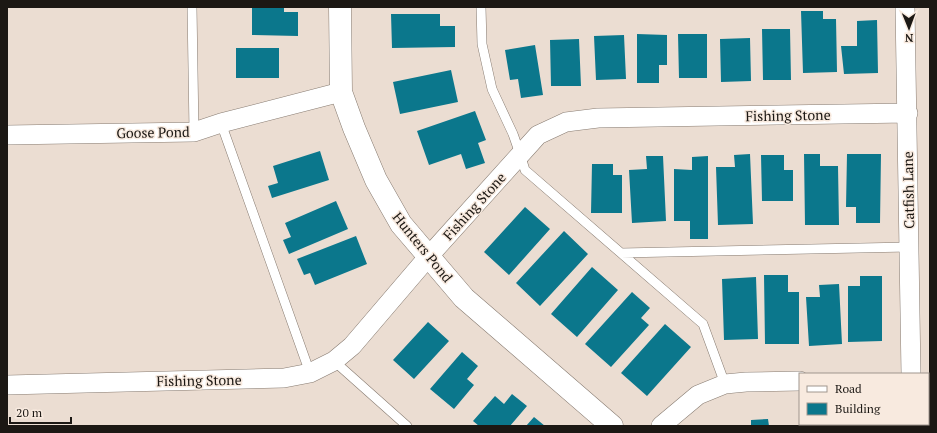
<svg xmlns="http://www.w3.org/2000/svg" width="937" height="433" font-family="'PT Serif',serif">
<rect width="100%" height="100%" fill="#ebddd2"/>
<path fill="#0b778c" d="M252 7H284V12H298V36L252 35Z
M801 11H823V19H836L837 72 803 73Z
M391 14H440V26H455V47L392 48Z
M877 20 878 73 844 74 841 46H857V21Z
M762 29H790L791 80H763Z
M637 34 667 35V65H659V83H637Z
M678 34H707V78H679Z
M624 35 626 79 596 80 594 36Z
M750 38 751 81 721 82 720 39Z
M579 39 581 86H551L550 40Z
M535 45 543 95 521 98 518 79 510 80 505 50Z
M236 48H279V78H236Z
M451 70 458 102 400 114 393 82Z
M475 111 486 140 478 143 485 163 466 169 461 154 429 165 417 131Z
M320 151 329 180 272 198 268 186 278 183 273 166Z
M750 154 753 224 718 225 716 167H735L734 155Z
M804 154H820V166H838L839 225H805Z
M847 154H881L880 223H856V207H846Z
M761 155H784V170H793V201H762Z
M646 156H663L666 221 632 223 629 170 647 169Z
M708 156V239H690V221H674V169L692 170V157Z
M592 164H613V175H622V213H591Z
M336 201 348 229 289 254 283 240 291 237 285 223Z
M525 207 550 229 509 275 484 252Z
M564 231 588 254 540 306 516 283Z
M356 236 367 264 315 285 310 273 304 275 297 259Z
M592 267 618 290 577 337 551 314Z
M764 275H788V292H799V344H765Z
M860 276H882V341L848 342V286H860Z
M756 277 758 339 724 340 722 279Z
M839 284 842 344 809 346 806 297H820L819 285Z
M632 292 650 308 641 318 649 325 611 367 585 344Z
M428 322 449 341 414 379 393 360Z
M665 324 691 347 647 396 621 373Z
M462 352 478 366 467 379 474 385 454 409 430 389Z
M512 394 527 406 510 426H479L473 421 495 396 504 404Z
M534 417 545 426H526Z
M768 419 769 426H751V420Z
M860 424H870V426H860Z"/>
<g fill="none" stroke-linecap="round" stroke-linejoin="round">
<defs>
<path id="lane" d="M192 7 194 132
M481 7 482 44 492 89 513 134 520 154 525 170 703 324 725 384
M221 123 310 373
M621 253 909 247
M334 361 407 426"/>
<path id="street" d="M905 7 911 374
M7 135 194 132 221 123 341 92
M7 385 284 378 310 373 334 361 352 346 428 257 538 135 566 122 598 118 908 113
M661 426 698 395 725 384 746 382 800 381"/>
<path id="secondary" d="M340 7 341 92 354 128 376 180 401 224 464 298 612 426"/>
</defs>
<use href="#lane" stroke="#877b71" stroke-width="10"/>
<use href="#street" stroke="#877b71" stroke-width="20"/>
<use href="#secondary" stroke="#877b71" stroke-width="23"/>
<use href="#lane" stroke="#fff" stroke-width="9"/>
<use href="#street" stroke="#fff" stroke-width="19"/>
<use href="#secondary" stroke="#fff" stroke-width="22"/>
</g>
<g text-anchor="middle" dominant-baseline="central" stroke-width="3" stroke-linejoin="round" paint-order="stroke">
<g font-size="14" fill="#1c1814" stroke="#f8eadf">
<text transform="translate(788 115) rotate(-1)">Fishing Stone</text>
<text transform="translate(153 132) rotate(-1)">Goose Pond</text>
<text transform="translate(908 190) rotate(-91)">Catfish Lane</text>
<text transform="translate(474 206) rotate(-48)">Fishing Stone</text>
<text transform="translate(423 247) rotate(51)">Hunters Pond</text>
<text transform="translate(199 380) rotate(-1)">Fishing Stone</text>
</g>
</g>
<rect width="937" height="433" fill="none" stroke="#1c1814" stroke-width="16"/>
<rect x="799" y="373" width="130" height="52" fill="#f8eadf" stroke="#a0968e"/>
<rect x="807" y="386" width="20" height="6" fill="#ffffff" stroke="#a0968e"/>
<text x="835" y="393" font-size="12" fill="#1c1814">Road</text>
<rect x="807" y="403" width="20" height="12" fill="#0b778c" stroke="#a0968e"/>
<text x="835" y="413" font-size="12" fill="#1c1814">Building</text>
<g transform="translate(909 28) rotate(179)" stroke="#f8eadf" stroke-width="3" paint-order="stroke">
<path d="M0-3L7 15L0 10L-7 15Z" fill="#1c1814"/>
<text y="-6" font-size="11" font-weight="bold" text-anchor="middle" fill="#1c1814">N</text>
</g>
<path d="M10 417v6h61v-6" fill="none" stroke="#1c1814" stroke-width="2"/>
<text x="16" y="417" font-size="12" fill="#1c1814" stroke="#f8eadf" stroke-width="3" paint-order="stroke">20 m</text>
</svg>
